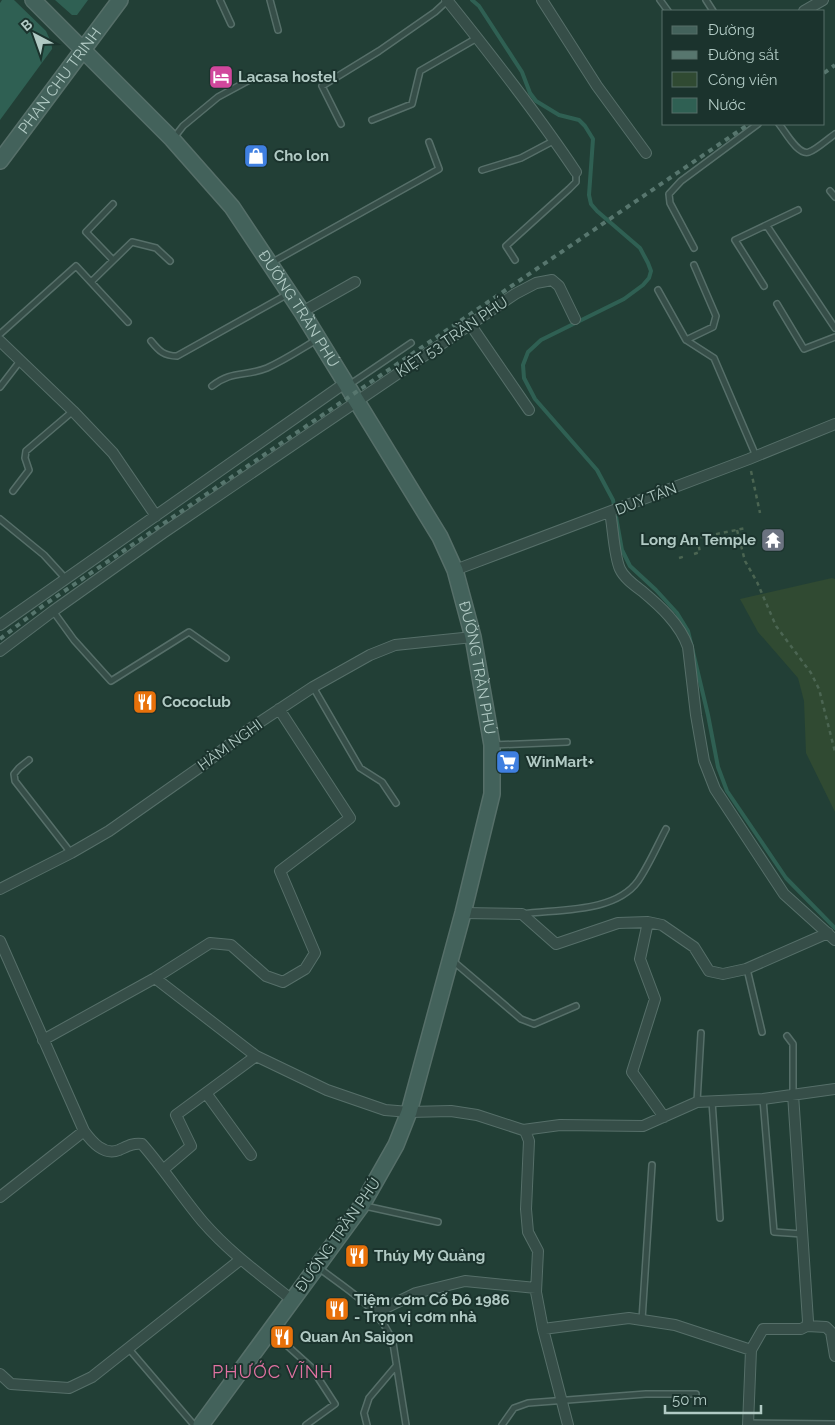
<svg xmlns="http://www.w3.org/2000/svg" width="835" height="1425" font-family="Raleway,sans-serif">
<rect width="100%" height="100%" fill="#223f36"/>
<path fill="#304a32" d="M832 578 835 579V812L806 753 804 701 798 678 758 632 740 599Z"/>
<path fill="#2f6053" d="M2 0H88L0 120V3Z"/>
<path fill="#223f36" d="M14 0H55L72 15H80L53 53 51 42 46 31Z"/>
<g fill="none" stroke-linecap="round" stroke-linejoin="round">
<path stroke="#2f6053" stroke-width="4" d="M472 0 479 6 522 72 530 93 536 101 559 115 579 120 585 126 593 139 589 195 591 204 597 211 640 248 648 263 651 271 649 278 643 285 624 299 541 340 528 352 523 365 524 378 535 399 597 470 613 500 622 550 630 566 656 590 677 613 688 631 708 715 718 767 727 791 786 878 835 928"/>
<defs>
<path id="lane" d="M220 0 231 24
M270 0 278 30
M660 0 668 11
M706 0 713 11
M372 120 412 104 420 71 477 38
M341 124 322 86 379 51 435 12 447 1
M779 124C785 131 798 156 809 152 816 150 829 138 835 134
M173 139 183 126 218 97 255 77
M482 170 521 158 555 140
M830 191 835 197
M113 204 86 232 113 260
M767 226 835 328
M694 248 670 203 669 194 681 181 758 124
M515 260 506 246 569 189 576 182V172
M271 263 439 169 429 142
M91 282 132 242 156 248 170 261
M764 286 735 240 798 210
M658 290 686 340 714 358 756 456
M777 304 804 349 835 337
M0 334 76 266 128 322
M686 340 713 327 716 316 694 265
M151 341C159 351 164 356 177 356L288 294
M349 385 411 343
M212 386C232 370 245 377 267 368 285 360 301 349 318 339
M0 387 20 361
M13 491 29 470 25 458 26 451 73 411
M0 519 44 555 65 578
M53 611 74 640 111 681 189 632 226 658
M313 687 360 768 382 782 396 803
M493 745 567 742
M29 760 19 768 14 774 15 781 71 853
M522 914C559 909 615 913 638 881 649 865 657 846 666 829
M453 961 521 1019 534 1024 576 1006
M747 969 762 1032
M787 1036 793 1044V1094
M763 1099 774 1232 802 1234
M712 1101 720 1218
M697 1102 701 1033
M365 1206 438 1222
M319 1268C346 1289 382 1309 393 1343L406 1425
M642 1320 652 1165
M272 1332 311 1367 335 1404 306 1425
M129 1349 194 1425
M748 1423 835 1424
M367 1425 364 1413 369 1398 396 1366
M502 1425 514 1408 528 1403 646 1394H696"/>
<path id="street" d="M447 0C492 56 536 112 576 172
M542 0 597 86 646 153
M804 11 823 0
M302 312 355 282
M470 324 529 410
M0 341 73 411 113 453 156 516
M610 512C613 527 614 556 620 569 624 578 634 585 642 591 660 606 680 624 688 647L696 715 704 761 715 789 784 894 835 940
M455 570 749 459 835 424
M0 625 345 383
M0 651 53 611 163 533 515 294 536 283 552 280 559 286 575 319
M0 889 71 853 109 831 203 765 248 730 313 687 370 655 395 645 473 637
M463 913 522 914 556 944 618 923 648 922 662 925 694 947 709 971 723 974 746 969 828 933
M648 922 640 959 655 999 632 1072 664 1117
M0 941 84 1131C92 1142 104 1156 119 1150 128 1146 132 1143 142 1144 164 1169 182 1197 203 1222 230 1253 261 1275 292 1300
M155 978 210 943 231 945 266 976 283 982 305 969 315 953 280 871 350 818 279 709
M43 1040 155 978 256 1056 327 1090 385 1110 409 1112 451 1111 477 1115 523 1130 526 1133 529 1141 526 1209 528 1232 538 1251 536 1292 543 1329 568 1425
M206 1093 251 1155
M523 1130 560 1125 643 1126 697 1102 763 1099 835 1089
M164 1169 191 1146 176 1115 256 1056
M0 1197 84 1131
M375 1313 416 1293 465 1281 536 1288
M807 1326 826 1327 831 1332 835 1356
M543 1329 629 1318 675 1325 751 1350 748 1425
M751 1350 763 1329H801L807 1326 808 1321 793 1094
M0 1374 11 1384 69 1388 92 1377 240 1260"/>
<g id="secondary">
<path id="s1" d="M33 0 172 139 232 207 302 312 440 537 455 570 473 637 492 745V794L463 913 409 1112 396 1145 362 1205 201 1425"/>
<path id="s2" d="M0 161 120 0"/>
</g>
</defs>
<use href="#lane" stroke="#566f69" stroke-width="8"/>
<use href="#street" stroke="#566f69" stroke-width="12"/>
<use href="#secondary" stroke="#566f69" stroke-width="18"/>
<path stroke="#4b6552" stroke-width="2.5" stroke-dasharray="4 4" stroke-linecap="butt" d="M751 471 760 513
M737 530 745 561 757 582 776 626 811 673 819 689 835 752
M694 554 700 552 697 538 746 528
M679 558 686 556"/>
<use href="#lane" stroke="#364e48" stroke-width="5"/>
<use href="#street" stroke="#364e48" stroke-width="10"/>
<use href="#secondary" stroke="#43625b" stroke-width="15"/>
<path stroke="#57766e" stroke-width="4" stroke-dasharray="5 5" stroke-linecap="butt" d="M824 73 835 65
M0 639 44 605 749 124"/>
</g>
<defs>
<symbol id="hotel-square" viewBox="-11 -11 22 22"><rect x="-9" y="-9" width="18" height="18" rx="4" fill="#d1479c" stroke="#1b332d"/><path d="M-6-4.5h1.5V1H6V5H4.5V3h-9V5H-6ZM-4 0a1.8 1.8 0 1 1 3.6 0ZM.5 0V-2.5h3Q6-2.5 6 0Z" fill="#fff"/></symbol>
<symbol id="shop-square" viewBox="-11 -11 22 22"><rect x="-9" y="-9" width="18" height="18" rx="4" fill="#3f7fe0" stroke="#1b332d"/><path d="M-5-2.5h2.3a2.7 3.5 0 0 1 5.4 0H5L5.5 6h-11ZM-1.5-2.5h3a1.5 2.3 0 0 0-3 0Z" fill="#fff"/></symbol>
<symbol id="temple-square" viewBox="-11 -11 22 22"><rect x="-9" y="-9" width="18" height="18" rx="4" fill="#6b7280" stroke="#1b332d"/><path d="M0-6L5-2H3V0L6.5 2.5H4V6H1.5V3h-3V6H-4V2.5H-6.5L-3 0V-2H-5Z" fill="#fff"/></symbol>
<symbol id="restaurant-square" viewBox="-11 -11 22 22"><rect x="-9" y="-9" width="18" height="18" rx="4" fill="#e8710a" stroke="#1b332d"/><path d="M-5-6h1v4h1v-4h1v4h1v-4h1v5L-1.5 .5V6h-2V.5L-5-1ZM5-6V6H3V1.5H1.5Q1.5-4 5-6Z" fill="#fff"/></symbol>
<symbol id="supermarket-square" viewBox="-11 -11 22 22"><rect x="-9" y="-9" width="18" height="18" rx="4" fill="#3f7fe0" stroke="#1b332d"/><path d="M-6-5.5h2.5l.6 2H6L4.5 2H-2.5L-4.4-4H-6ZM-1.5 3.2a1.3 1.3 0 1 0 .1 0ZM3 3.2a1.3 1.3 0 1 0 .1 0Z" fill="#fff"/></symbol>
</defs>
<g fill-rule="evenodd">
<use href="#hotel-square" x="207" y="63" width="28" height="28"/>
<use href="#shop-square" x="242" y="142" width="28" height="28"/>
<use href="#temple-square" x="759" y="526" width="28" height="28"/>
<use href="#restaurant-square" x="131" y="688" width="28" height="28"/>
<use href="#supermarket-square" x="494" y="748" width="28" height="28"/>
<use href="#restaurant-square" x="343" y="1242" width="28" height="28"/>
<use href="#restaurant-square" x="323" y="1295" width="28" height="28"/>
<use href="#restaurant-square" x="268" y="1323" width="28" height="28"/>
</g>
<g text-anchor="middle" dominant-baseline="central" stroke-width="4" stroke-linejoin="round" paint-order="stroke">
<g font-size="15" font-weight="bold" fill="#b1cac4" stroke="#1b332d" text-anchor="start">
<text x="238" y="77">Lacasa hostel</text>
<text x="274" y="156">Cho lon</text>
<text x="756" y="540" text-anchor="end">Long An Temple</text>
<text x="162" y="702">Cococlub</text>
<text x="526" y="762">WinMart+</text>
<text x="374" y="1256">Thúy Mỳ Quảng</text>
<text x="354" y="1300">Tiệm cơm Cố Đô 1986<tspan x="354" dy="17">- Trọn vị cơm nhà</tspan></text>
<text x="300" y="1337">Quan An Saigon</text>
</g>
<g font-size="15" fill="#b1cac4" stroke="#1b332d">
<text stroke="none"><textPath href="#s2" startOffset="100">PHAN CHU TRINH</textPath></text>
<text stroke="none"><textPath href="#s1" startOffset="409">ĐƯỜNG TRẦN PHÚ</textPath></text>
<text transform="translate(452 337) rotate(-34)">KIỆT 53 TRẦN PHÚ</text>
<text transform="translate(646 499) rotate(-21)">DUY TÂN</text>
<text stroke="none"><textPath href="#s1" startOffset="814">ĐƯỜNG TRẦN PHÚ</textPath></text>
<text transform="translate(230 745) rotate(-36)">HÀM NGHI</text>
<text transform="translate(338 1235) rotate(-55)">ĐƯỜNG TRẦN PHÚ</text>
</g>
<g font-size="18" letter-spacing="1" fill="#e272a2" stroke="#1b332d">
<text x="273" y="1371">PHƯỚC VĨNH</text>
</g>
</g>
<rect x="662" y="10" width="162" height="115" fill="#1b332d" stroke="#576f69"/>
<rect x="672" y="26" width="25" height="8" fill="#43625b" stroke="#576f69"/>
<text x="708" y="35" font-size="15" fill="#b1cac4">Đường</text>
<rect x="672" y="51" width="25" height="8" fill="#57766e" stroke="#576f69"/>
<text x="708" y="60" font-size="15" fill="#b1cac4">Đường sắt</text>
<rect x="672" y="72" width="25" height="15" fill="#304a32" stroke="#576f69"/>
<text x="708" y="85" font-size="15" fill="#b1cac4">Công viên</text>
<rect x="672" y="98" width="25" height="15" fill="#2f6053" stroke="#576f69"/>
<text x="708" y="110" font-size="15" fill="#b1cac4">Nước</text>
<g transform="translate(35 35) rotate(319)" stroke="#1b332d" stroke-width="4" paint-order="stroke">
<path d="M0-4L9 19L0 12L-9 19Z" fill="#b1cac4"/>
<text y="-8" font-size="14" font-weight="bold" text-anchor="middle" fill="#b1cac4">B</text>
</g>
<path d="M665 1405v8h96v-8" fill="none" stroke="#b1cac4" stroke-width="2.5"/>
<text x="672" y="1405" font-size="15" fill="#b1cac4" stroke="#1b332d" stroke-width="4" paint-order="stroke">50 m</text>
</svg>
